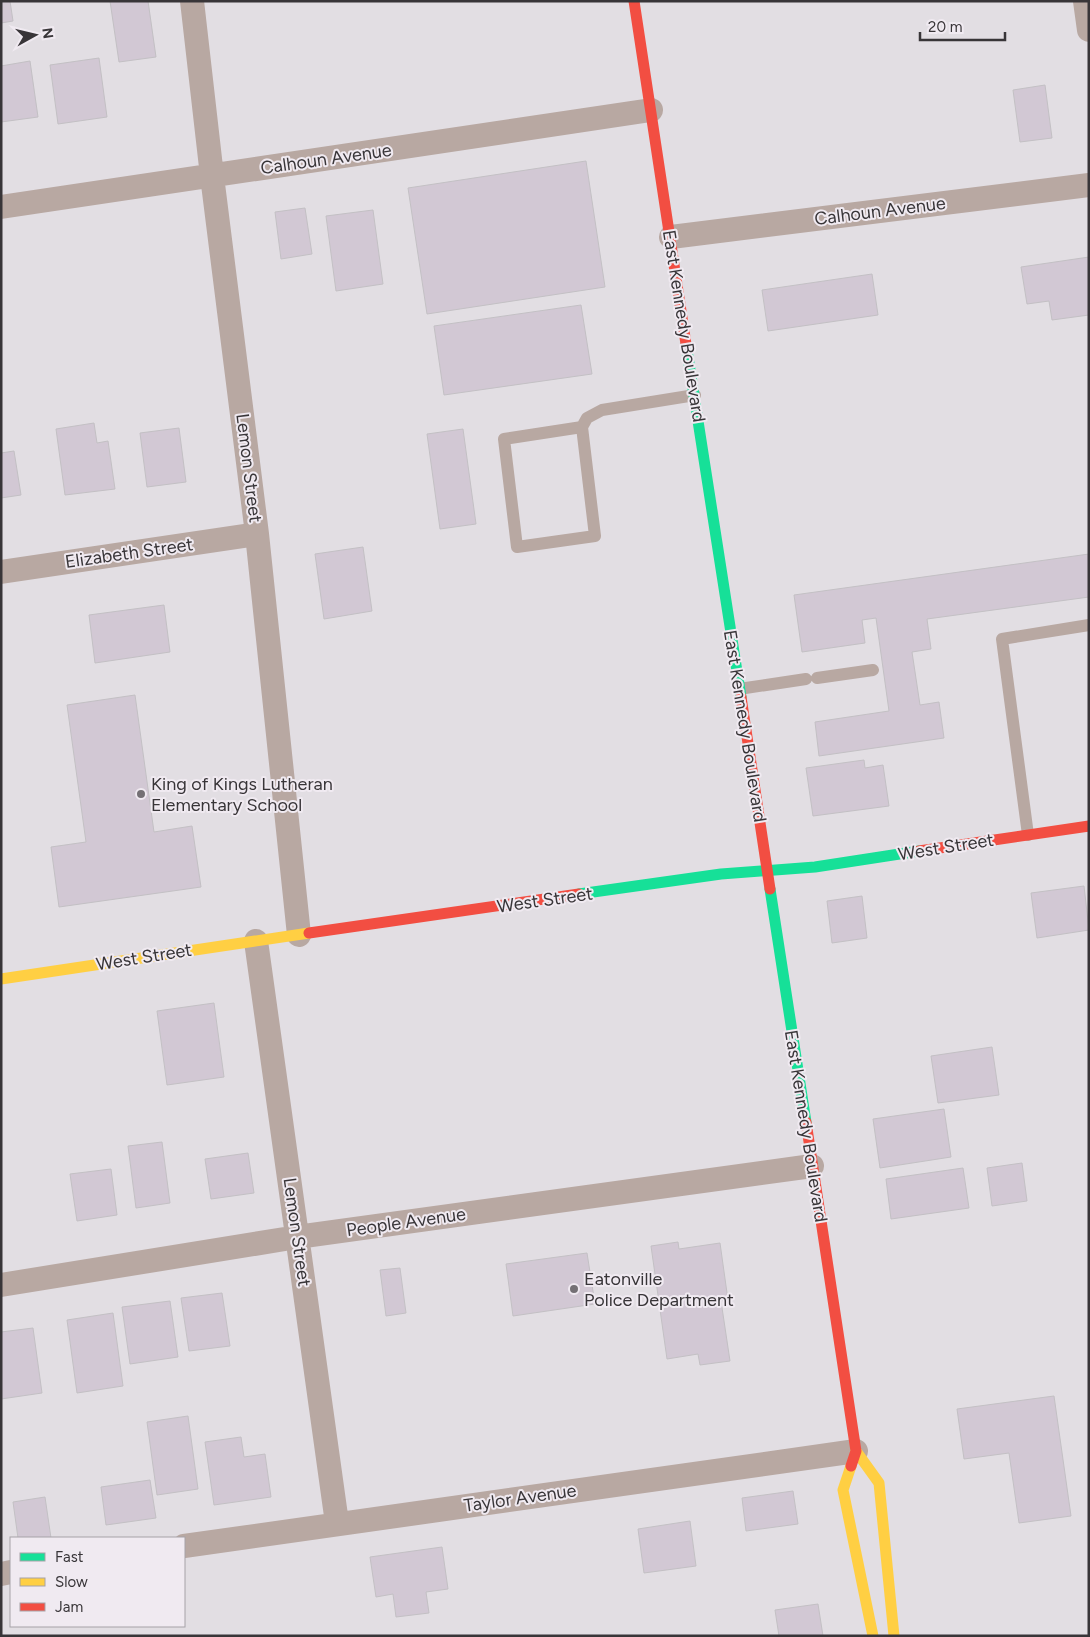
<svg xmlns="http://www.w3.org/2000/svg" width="1090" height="1637" font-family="Figtree,sans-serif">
<rect width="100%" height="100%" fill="#e2dee3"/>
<path fill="#d2c8d4" stroke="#c3c0c4" d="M1 1H10L13 21 1 23Z
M110 1H148L156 57 119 62Z
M99 58 107 117 58 124 50 65Z
M30 61 38 117 1 122V66Z
M1045 85 1052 138 1020 142 1013 90Z
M586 161 605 287 427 314 408 188Z
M305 208 312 254 281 259 275 212Z
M373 210 383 284 336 291 326 216Z
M1089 257V315L1052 320 1049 301 1027 304 1021 267Z
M872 274 878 315 768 331 762 290Z
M581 305 592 374 444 395 434 326Z
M94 423 97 443 108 441 115 489 65 495 56 429Z
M179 428 186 482 147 487 140 433Z
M463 429 476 524 440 529 427 434Z
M14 451 21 495 1 498V453Z
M363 547 372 611 324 619 315 554Z
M1089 554V597L927 619 931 649 912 652 920 705 939 702 944 738 819 756 815 722 889 711 876 618 862 620 865 643 802 652 794 595Z
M164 605 170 652 95 663 89 615Z
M135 695 154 832 192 826 201 887 59 907 51 847 86 842 67 705Z
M864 760 865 768 883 765 889 806 813 816 806 768Z
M1084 886 1089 930 1037 938 1031 893Z
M862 896 867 938 832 943 827 901Z
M214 1003 224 1077 167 1085 157 1011Z
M992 1047 999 1095 938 1103 931 1056Z
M944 1109 951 1157 880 1168 873 1119Z
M162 1142 170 1203 136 1208 128 1146Z
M248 1153 254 1193 211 1199 205 1159Z
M1022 1163 1027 1201 992 1206 987 1168Z
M963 1168 969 1208 891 1219 886 1179Z
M111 1169 117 1215 77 1221 70 1174Z
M678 1242 679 1249 720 1243 728 1300 721 1301 730 1361 700 1365 698 1354 667 1359 651 1246Z
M587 1253 595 1304 513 1316 506 1264Z
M400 1268 406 1313 386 1316 380 1270Z
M222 1293 230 1346 189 1351 181 1298Z
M170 1301 178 1357 130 1364 122 1307Z
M113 1313 123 1386 77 1393 67 1320Z
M33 1328 42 1393 1 1399V1332Z
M1054 1396 1071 1516 1019 1523 1009 1453 964 1459 957 1409Z
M188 1416 198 1489 157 1495 147 1422Z
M241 1437 244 1457 265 1454 271 1497 214 1505 205 1442Z
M150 1480 156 1518 106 1525 101 1487Z
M793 1491 798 1524 746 1531 742 1498Z
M45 1497 51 1538H18L13 1502Z
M690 1521 696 1566 644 1573 638 1529Z
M442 1547 448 1589 426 1592 429 1613 396 1617 393 1594 376 1597 370 1557Z
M818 1604 823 1636H779L775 1610Z"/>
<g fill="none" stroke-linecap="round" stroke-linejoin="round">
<path stroke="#b8a8a2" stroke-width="12" d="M582 427 504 439 517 547 595 536 582 427 587 418 602 410 695 395
M817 678 873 670
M739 689 806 679
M1028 835 1002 639 1089 625"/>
<path stroke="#b8a8a2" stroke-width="24" d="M192 1 212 176 257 534 299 935
M1085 1 1089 30
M1 207 651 110
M671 237 1089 185
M1 572 257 534
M256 941 337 1523
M1 1285 297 1237 812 1166
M184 1546 856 1451
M1 1574 11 1572"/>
<path stroke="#16e098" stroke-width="11" d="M686 344 741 697
M770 889 806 1122
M579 894 721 874 815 867 919 851"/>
<path stroke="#ffcf43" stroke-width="11" d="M1 979 309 933
M856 1451 879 1483 894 1636
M851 1466 843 1490 873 1636"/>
<path stroke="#f24e42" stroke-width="11" d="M634 1 686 344
M741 697 770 889
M919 851 1089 826
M309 933 579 894
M806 1122 856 1451 851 1466"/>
</g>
<g fill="#747074" stroke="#f0eaf1" stroke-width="2">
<circle cx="141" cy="794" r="5"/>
<circle cx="574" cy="1289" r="5"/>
</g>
<g text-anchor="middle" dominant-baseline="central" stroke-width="4" stroke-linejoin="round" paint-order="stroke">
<g font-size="18" fill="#383538" stroke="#f0eaf1">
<text transform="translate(326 159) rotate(-8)">Calhoun Avenue</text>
<text transform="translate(880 211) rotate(-7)">Calhoun Avenue</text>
<text transform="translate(684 326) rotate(81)">East Kennedy Boulevard</text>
<text transform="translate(249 468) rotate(83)">Lemon Street</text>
<text transform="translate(129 553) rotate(-8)">Elizabeth Street</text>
<text transform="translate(745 726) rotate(81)">East Kennedy Boulevard</text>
<text transform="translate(946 847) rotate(-9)">West Street</text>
<text transform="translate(545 900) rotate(-8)">West Street</text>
<text transform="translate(144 957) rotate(-9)">West Street</text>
<text transform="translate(806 1126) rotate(81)">East Kennedy Boulevard</text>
<text transform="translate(406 1222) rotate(-8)">People Avenue</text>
<text transform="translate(297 1232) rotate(82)">Lemon Street</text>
<text transform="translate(520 1498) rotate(-8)">Taylor Avenue</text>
</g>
<g font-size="18" fill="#383538" stroke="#f0eaf1" text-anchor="start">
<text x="151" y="784">King of Kings Lutheran<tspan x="151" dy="21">Elementary School</tspan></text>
<text x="584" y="1279">Eatonville<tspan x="584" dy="21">Police Department</tspan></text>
</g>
</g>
<rect width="1090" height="1637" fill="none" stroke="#383538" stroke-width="5"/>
<rect x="10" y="1537" width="175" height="90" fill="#f0eaf1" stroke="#a6a2a7"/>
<rect x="20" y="1553" width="25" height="8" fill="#16e098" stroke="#a6a2a7"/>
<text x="55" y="1562" font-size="15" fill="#383538">Fast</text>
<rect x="20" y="1578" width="25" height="8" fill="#ffcf43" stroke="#a6a2a7"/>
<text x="55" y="1587" font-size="15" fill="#383538">Slow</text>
<rect x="20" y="1603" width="25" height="8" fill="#f24e42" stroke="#a6a2a7"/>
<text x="55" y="1612" font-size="15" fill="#383538">Jam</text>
<g transform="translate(35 35) rotate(82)" stroke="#f0eaf1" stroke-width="4" paint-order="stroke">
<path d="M0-4L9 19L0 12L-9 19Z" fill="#383538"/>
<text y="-8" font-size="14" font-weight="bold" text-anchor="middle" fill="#383538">N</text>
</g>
<path d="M920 32v8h85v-8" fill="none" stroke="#383538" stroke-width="2.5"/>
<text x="928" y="32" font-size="15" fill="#383538" stroke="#f0eaf1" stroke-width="4" paint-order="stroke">20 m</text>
</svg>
